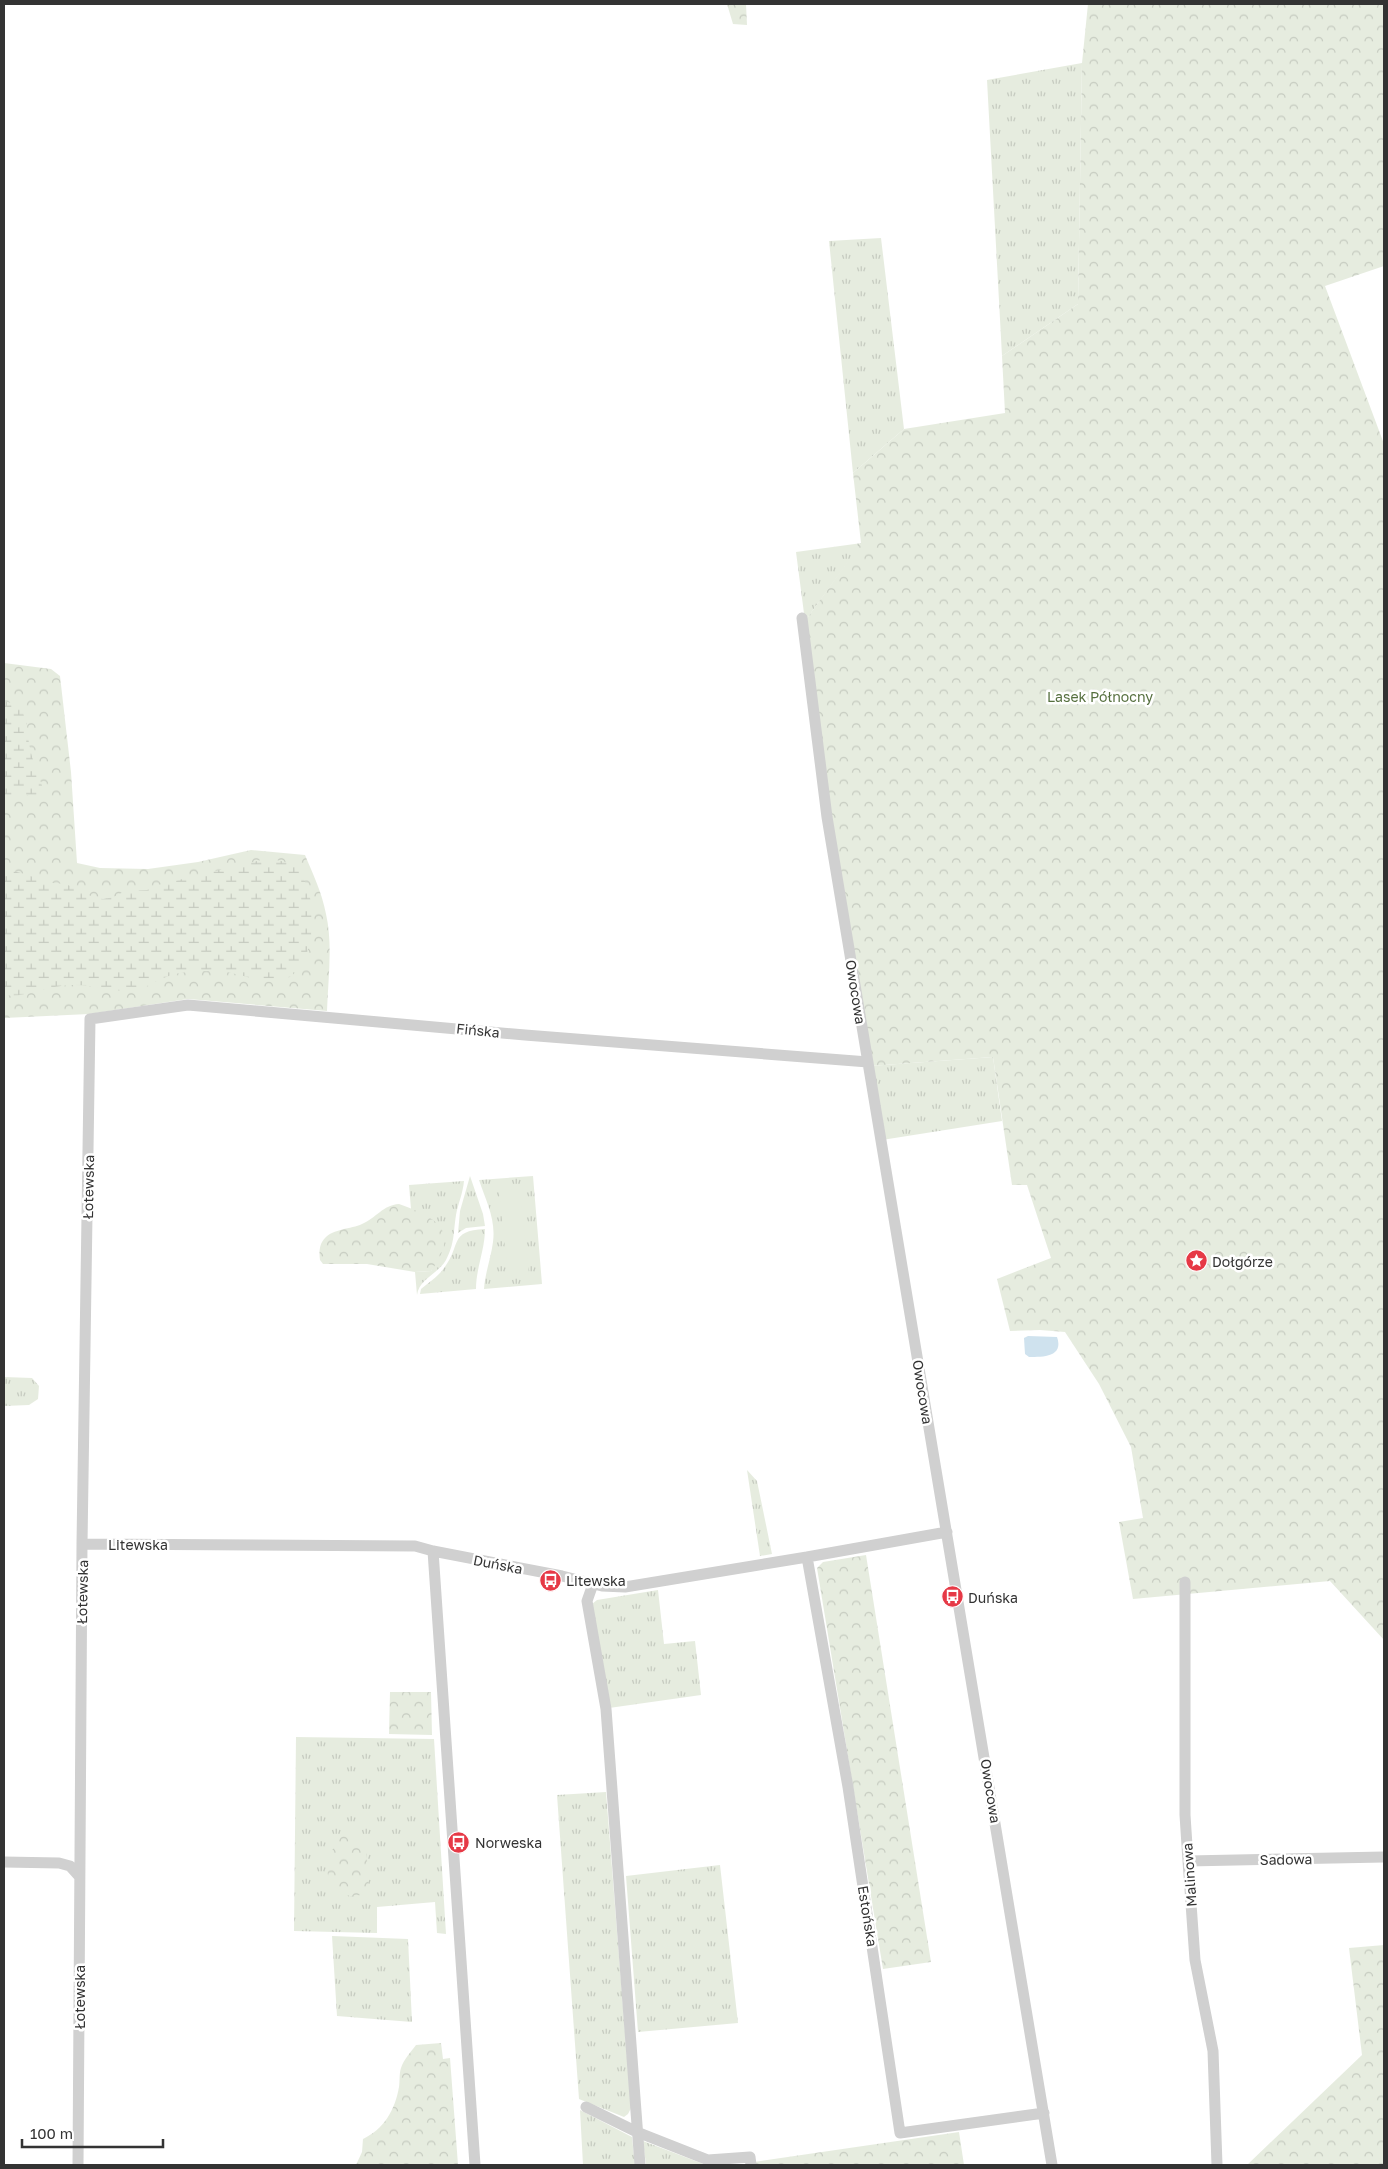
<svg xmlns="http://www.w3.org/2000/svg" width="1388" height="2169" font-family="'Golos Text',sans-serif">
<defs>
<pattern id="grass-tufts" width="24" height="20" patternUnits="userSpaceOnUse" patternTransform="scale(1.25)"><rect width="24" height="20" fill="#e6ecdf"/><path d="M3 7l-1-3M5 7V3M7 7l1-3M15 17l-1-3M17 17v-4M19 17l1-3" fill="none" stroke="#c6cbc0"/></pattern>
<pattern id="forest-crowns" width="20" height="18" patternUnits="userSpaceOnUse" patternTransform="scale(1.25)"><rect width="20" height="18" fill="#e6ecdf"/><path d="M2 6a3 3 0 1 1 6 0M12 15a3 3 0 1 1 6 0" fill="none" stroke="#c6cbc0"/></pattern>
<pattern id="wetland-marsh" width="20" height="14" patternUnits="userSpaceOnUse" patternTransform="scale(1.25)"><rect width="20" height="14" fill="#e6ecdf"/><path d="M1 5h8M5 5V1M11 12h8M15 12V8" fill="none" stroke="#c6cbc0"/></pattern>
</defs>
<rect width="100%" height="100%" fill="#fff"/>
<path fill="url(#grass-tufts)" d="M1082 63 1078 304 1002 356 987 80Z
M881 238 904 429 853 473 829 241Z
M862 543 805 621 796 552Z
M993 1057 1002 1121 882 1140 870 1066Z
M470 1176 483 1214 485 1226 466 1228 458 1233 460 1211Z
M533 1176 542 1284 484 1289C485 1273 491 1258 493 1242 496 1219 486 1201 479 1180Z
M464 1181C463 1193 458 1204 456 1215 453 1234 455 1242 446 1260 438 1274 419 1279 417 1295L415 1272 431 1271 441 1250 434 1221 411 1209 409 1185Z
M485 1229C485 1250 476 1268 476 1289L420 1294 421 1289C429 1282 438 1277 444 1268 462 1245 448 1231 485 1229Z
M4 1377 32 1378 39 1386 38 1399 29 1405 4 1406Z
M747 1470 757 1481 772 1554 760 1556Z
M658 1590 664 1644 695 1641 701 1695 609 1708 592 1604 597 1600Z
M296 1737 434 1739 446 1934 437 1933 435 1902 377 1907V1933L294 1931Z
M606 1792 631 2108 628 2114 624 2117 579 2099 557 1795Z
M720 1865 738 2023 638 2032 626 1876Z
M332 1936 408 1939 412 2022 337 2016Z
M580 2110 632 2137 635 2165H583Z
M643 2141 706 2165H646Z"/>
<path fill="url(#forest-crowns)" d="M727 4H746L747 25 733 24Z
M1088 4H1384V266L1325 286 1384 444V1640L1330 1581 1133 1599 1119 1522 1143 1518 1131 1447 1099 1384 1065 1332 1040 1330 1010 1331 997 1279 1051 1258 1027 1185H1012L993 1057 870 1066 822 752 805 621 861 543 853 473 904 429 1005 413 1002 356 1078 304 1082 63Z
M4 663 51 669 60 676 71 772 77 863 100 868 148 869 198 862 251 850 305 855C313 874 322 893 326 914 333 945 328 980 327 1011L188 999 89 1014 4 1018Z
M399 1204C437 1218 461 1230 431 1271L415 1272 367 1264H323L320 1260C319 1253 319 1244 325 1238 333 1229 351 1229 362 1224 376 1218 383 1205 399 1204Z
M866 1555 931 1962 883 1969 817 1568 823 1562Z
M390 1692H431L432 1735 389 1734Z
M342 1835H351L366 1843 369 1892 354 1897 332 1891C324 1863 325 1860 342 1835Z
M1384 1945V2165H1247L1362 2055 1349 1948Z
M441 2043 443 2059 450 2058 458 2165H356L362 2152 363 2139C384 2129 395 2110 399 2087 400 2081 399 2074 401 2068 404 2059 410 2053 416 2045Z
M959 2132 964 2165H754V2162Z"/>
<path fill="url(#wetland-marsh)" d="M4 701C12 703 19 706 23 713 29 724 27 737 30 748 33 763 39 775 43 789L40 796 18 795 4 806Z
M265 859C275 860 285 860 294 866 320 888 319 964 286 979 268 988 235 970 215 971 200 971 180 971 166 977 153 981 144 990 131 992 108 990 85 982 61 986 41 988 25 998 4 995V869L21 873 53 883 66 884 95 898 103 899 114 897 125 891 147 890 158 885Z"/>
<path fill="#e6ecdf" d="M520 1189 529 1274 508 1276 499 1191Z"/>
<path fill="#cfe2ee" d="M1028 1336 1057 1337C1064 1357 1043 1357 1029 1357L1025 1354 1024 1338Z"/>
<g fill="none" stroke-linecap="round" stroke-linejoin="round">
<path stroke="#d0d0d0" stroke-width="11" d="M802 618 827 817 1052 2165
M82 1544 415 1546 433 1551 562 1576 602 1586 625 1587 807 1557 947 1532
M433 1551 475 2165
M807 1557 848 1787 900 2133 1044 2113
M1185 1582V1815L1188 1861 1195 1960 1213 2051 1217 2165
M593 1584 587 1601 606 1709 640 2165
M1188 1861 1384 1857
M4 1862 59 1863 70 1866 79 1876
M586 2107 637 2132 708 2160 750 2157 751 2165
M78 2165 82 1544 90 1019 188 1005 525 1035 868 1062"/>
</g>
<defs>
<symbol id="sight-disc" viewBox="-11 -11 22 22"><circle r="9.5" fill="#e63946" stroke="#fff"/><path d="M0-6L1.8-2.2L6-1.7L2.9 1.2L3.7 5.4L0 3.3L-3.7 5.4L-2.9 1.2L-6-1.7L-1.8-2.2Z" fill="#fff"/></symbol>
<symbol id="bus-disc" viewBox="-11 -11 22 22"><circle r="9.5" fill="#e63946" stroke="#fff"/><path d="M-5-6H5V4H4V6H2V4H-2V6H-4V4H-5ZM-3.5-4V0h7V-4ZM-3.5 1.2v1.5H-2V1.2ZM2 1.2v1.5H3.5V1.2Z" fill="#fff"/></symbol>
</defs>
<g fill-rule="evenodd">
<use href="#sight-disc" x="1184" y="1248" width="25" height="25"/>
<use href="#bus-disc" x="538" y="1568" width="25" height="25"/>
<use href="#bus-disc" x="940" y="1584" width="25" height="25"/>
<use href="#bus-disc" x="446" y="1830" width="25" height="25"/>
</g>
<g text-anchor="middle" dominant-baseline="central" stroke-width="5" stroke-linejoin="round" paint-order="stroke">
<g font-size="14" fill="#56703f" stroke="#fff">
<text x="1100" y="696">Lasek Północny</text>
</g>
<g font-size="14" fill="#333" stroke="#fff">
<text transform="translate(856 992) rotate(81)">Owocowa</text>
<text transform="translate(478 1030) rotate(6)">Fińska</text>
<text transform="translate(88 1187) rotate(-89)">Łotewska</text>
<text transform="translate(923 1392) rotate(81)">Owocowa</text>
<text x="138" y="1544">Litewska</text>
<text transform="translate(498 1564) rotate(11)">Duńska</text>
<text transform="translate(82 1592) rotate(-89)">Łotewska</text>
<text transform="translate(991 1791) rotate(81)">Owocowa</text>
<text transform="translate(1286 1859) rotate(-1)">Sadowa</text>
<text transform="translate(1189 1875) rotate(-94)">Malinowa</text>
<text transform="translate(868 1916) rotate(81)">Estońska</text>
<text transform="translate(79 1997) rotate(-90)">Łotewska</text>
</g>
<g font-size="14" fill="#333" stroke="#fff" text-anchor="start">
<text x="1212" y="1261">Dołgórze</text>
<text x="566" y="1580">Litewska</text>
<text x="968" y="1597">Duńska</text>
<text x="475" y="1842">Norweska</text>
</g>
</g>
<rect width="1388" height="2169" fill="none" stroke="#333333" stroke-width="10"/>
<path d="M22 2139v8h141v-8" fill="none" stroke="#333333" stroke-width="2.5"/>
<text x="30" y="2139" font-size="15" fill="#333333" stroke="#ffffff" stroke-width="4" paint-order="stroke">100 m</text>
</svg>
